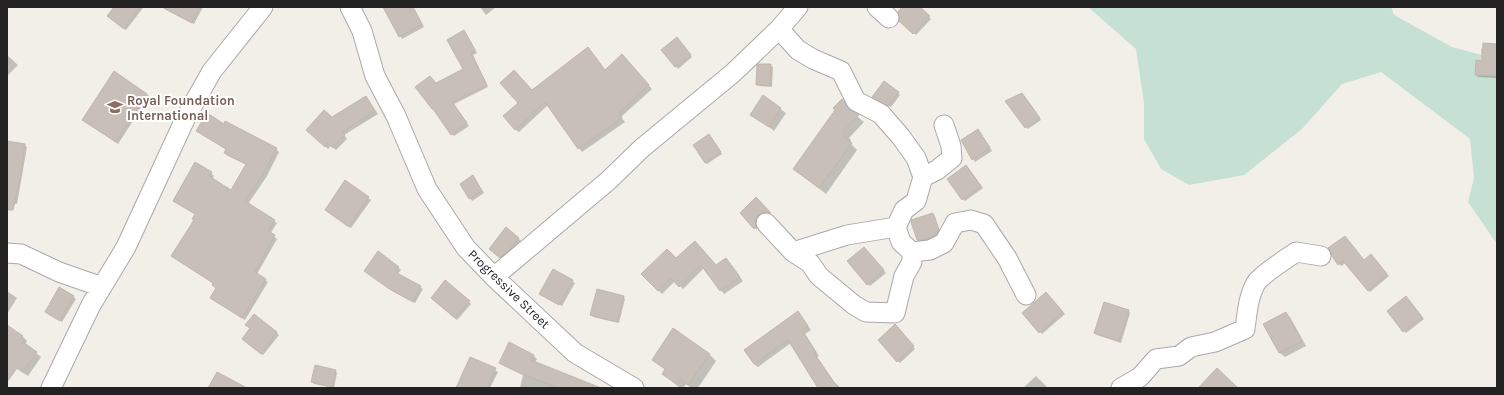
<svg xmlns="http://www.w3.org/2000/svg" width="1504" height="395" font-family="Karla,sans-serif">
<rect width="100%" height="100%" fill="#f2efe9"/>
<path fill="#c6e0d4" d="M1088 7H1391L1394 15 1452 47 1497 59V244L1468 202 1474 178 1470 139 1381 72 1342 84 1302 129 1244 175 1189 185 1161 169 1144 139V103L1136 49Z"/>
<path fill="#0003" d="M115 7H142L143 8 126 30 110 18Z
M164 7H203L194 24 166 10Z
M387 7H413L424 27 402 39Z
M480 7H496L486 15Z
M904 7H918L931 19 916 35 900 21 901 15Z
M466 34 477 53 473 55 488 87 454 104 469 126 454 136 452 134 436 84 465 69Z
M679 41 692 57 678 69 662 50Z
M1497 45V78L1478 77 1476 75 1484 62 1482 59 1481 49Z
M7 55 18 65 7 76Z
M625 59 652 89 621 117 625 122 582 152 548 105 519 132 515 129 532 91 606 71Z
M770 65 773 67 772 87 759 86 757 84Z
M898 93 900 95 891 107 873 97Z
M147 94 149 96 118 144 86 122Z
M1024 96 1041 120 1028 129 1026 127Z
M366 97 378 114 344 135 347 139 336 150 331 146 328 149 308 130 332 119Z
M763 97 786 113 774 131 752 114Z
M842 100 853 113 864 122 849 138 851 140 849 142 857 150 826 194 794 169Z
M224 125 276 149 279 152 267 176 248 204 277 223 270 234 277 239 257 274 268 282 245 320 211 298 216 289 213 285 214 283 172 256 195 220 196 214 177 203 211 173 214 176 212 179 231 191 247 165 228 156 225 153 227 150 198 131Z
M980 132 992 151 975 162 962 140Z
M711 138 722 154 707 164 705 162Z
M7 142 24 145 27 147 17 204 7 202Z
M968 169 983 188 965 201 963 199Z
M475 179 484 193 472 201 470 198Z
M346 182 371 200 351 228 328 212Z
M756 199 771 214H767L757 223V230L741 213Z
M933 214 935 216 940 232 938 237 929 241 920 242 918 240Z
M518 238 523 243 505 262 490 249Z
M866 250 886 273 870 286 849 262Z
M379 253 401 270 397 275 423 289 415 303 392 291 368 273Z
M1333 255 1364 261 1373 258 1389 276 1370 292 1346 263 1341 266Z
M676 259 716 266 726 259 743 281 724 294 704 268 683 289 675 281 662 294 642 274Z
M553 270 575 283 562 306 543 296Z
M59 288 76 299 62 322 46 312Z
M7 291 17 298 7 314Z
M1046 293 1065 314 1042 334 1040 332Z
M623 297 625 299 619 323 593 317 591 314Z
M1408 299 1424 319 1406 333 1404 331Z
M434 300 469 302 471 304 457 320Z
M1128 311 1130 313 1121 343 1097 335 1095 333Z
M798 312 811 330 805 334 819 356 817 357 832 380 841 388H820L791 343 758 367 754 364Z
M1285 313 1290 317 1306 346 1285 357 1280 353Z
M254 315 279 335 263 355 245 341 251 328Z
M895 326 915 349 900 363 879 340Z
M10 328 23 337 27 341 25 345 41 357 28 376 7 362V333Z
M709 354 716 361 698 388H691L686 384 683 388H680L663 374 666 370 653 359Z
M533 355 537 359 535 362 589 388H520L523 375 504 366 500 362Z
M470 358 498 372 490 388H460Z
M335 371 337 373 334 388 314 384 312 382Z
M1036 376 1048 388H1023Z"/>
<path fill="#c7bfb8" stroke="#c4b6ab" d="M114 7H140L124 29 107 16Z
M162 7H200L192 23Z
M383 7H413L422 24 399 37Z
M902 7H920L930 16 913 34 899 21 900 15 898 12Z
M464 30 475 50 471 53 487 85 452 102 467 123 451 135 433 109H432L415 87 430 76 436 83 463 69 447 40Z
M677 37 691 55 675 67 661 50Z
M1483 43 1497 44V76L1475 75 1476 60 1482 61Z
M588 47 605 70 622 54 649 85 619 113 622 118 578 149 545 102 515 130 503 116 518 103 500 83 514 70 532 90Z
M759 64H771L770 85H756L757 65Z
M114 71 147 94 116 142 82 120Z
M884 81 899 92 888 106 872 97Z
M1022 93 1040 118 1025 128 1005 101Z
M763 95 781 108 769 127 750 115Z
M366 96 375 111 342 132 345 135 333 148 328 143 325 147 306 130 324 110 332 117Z
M842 99 851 110 859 115 843 131 845 133 843 136 852 143 819 188 793 169 835 110 833 108Z
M207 113 224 124 225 121 277 148 264 173 245 201 275 220 268 231 275 235 255 272 266 279 242 318 210 298 216 288 212 285 213 283 171 256 194 220 192 219 195 214 173 201 195 162 212 172 209 176 231 190 246 164 224 153 226 149 196 131Z
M978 129 990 148 972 160 961 140Z
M709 134 721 152 705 163 693 145Z
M7 141 25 144 21 174 13 210H7Z
M966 165 981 186 962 200 947 179Z
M473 175 482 191 469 199 460 184Z
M345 180 369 197 349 227 325 210Z
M756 197 771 213 764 212 758 215 755 220 756 227 754 229 740 213Z
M933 213 939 230 936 235 927 239 917 240 911 222V220Z
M506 227 519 238 510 249 500 258 489 249Z
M1345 236 1364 260 1371 254 1387 274 1368 291 1343 261 1338 265 1332 256 1328 248Z
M695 241 716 265 726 258 740 277 720 291 701 265 679 287 671 278 658 291 641 274 667 249 676 258Z
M864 247 884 270 867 285 847 261Z
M378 251 399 267 395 272 421 286 413 302 388 288 364 271Z
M553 269 573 280 559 305 539 294Z
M445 280 470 301 455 318 431 298Z
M59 287 74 296 60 321 45 312Z
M597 289 624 296 617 322 590 315Z
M1046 292 1063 312 1039 333 1022 313Z
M1406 296 1422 317 1403 332 1387 311Z
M1104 302 1129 310 1119 341 1094 333Z
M798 311 808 326 802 330 816 352 814 353 838 388H818L788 340 754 364 744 350Z
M1286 312 1302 341 1279 353 1263 324Z
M254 314 277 332 261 354 242 339 250 328 245 325Z
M895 324 914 346 897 362 878 340Z
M7 325 23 336 20 340 37 352 23 372 17 368 7 382Z
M673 328 710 354 688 385 679 378 675 383 662 374 665 369 652 360Z
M509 342 534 355 531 360 601 388H559L524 375 499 363Z
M470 357 496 368 487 388H456Z
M315 365 336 370 332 387 311 382Z
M1217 368 1238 388H1198Z
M217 372 247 388H208Z"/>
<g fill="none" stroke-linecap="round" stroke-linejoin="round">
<defs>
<path id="minor" d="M350 7 362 31 375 76 396 116 427 189 466 248 494 277 575 353 634 388
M877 7 889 18
M923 177 937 170 952 158 951 146 944 125
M766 223 793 252 810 263 819 276 854 305 866 312 895 313 904 276 912 262V252L901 242 896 227 904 210 916 201 923 177 916 158 901 137 881 114 856 101 841 71 813 59 798 50 779 29
M793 252 847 235 896 227
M912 252 930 250 944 243 955 223 971 220 984 224 1007 258 1026 295
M7 253 21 254 59 272 102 287
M494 277 609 180 642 148 733 73 779 29 798 7
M51 388 91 305 126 247 186 117 212 71 263 7
M1121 388 1140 377 1156 359 1179 356 1191 347 1215 342 1245 329C1247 314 1248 297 1256 283 1261 275 1286 259 1296 252L1321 256"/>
</defs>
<use href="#minor" stroke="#a9a9a9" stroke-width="21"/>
<use href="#minor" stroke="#fff" stroke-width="19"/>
</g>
<defs>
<symbol id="school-bare" viewBox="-9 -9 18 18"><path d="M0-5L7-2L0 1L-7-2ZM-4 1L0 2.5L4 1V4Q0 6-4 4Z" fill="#8d6e63" stroke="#fff" stroke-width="2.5" paint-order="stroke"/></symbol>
</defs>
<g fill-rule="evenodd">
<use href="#school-bare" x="104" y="96" width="22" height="22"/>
</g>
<g text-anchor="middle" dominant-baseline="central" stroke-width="4" stroke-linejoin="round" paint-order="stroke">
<g font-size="13" font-weight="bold" fill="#785e54" stroke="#fff" text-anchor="start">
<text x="127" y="100">Royal Foundation<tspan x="127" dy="15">International</tspan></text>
</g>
<g font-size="13" fill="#222" stroke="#fff">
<text transform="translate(509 289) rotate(44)">Progressive Street</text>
</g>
</g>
<rect width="1504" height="395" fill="none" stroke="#222222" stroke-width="16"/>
</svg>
